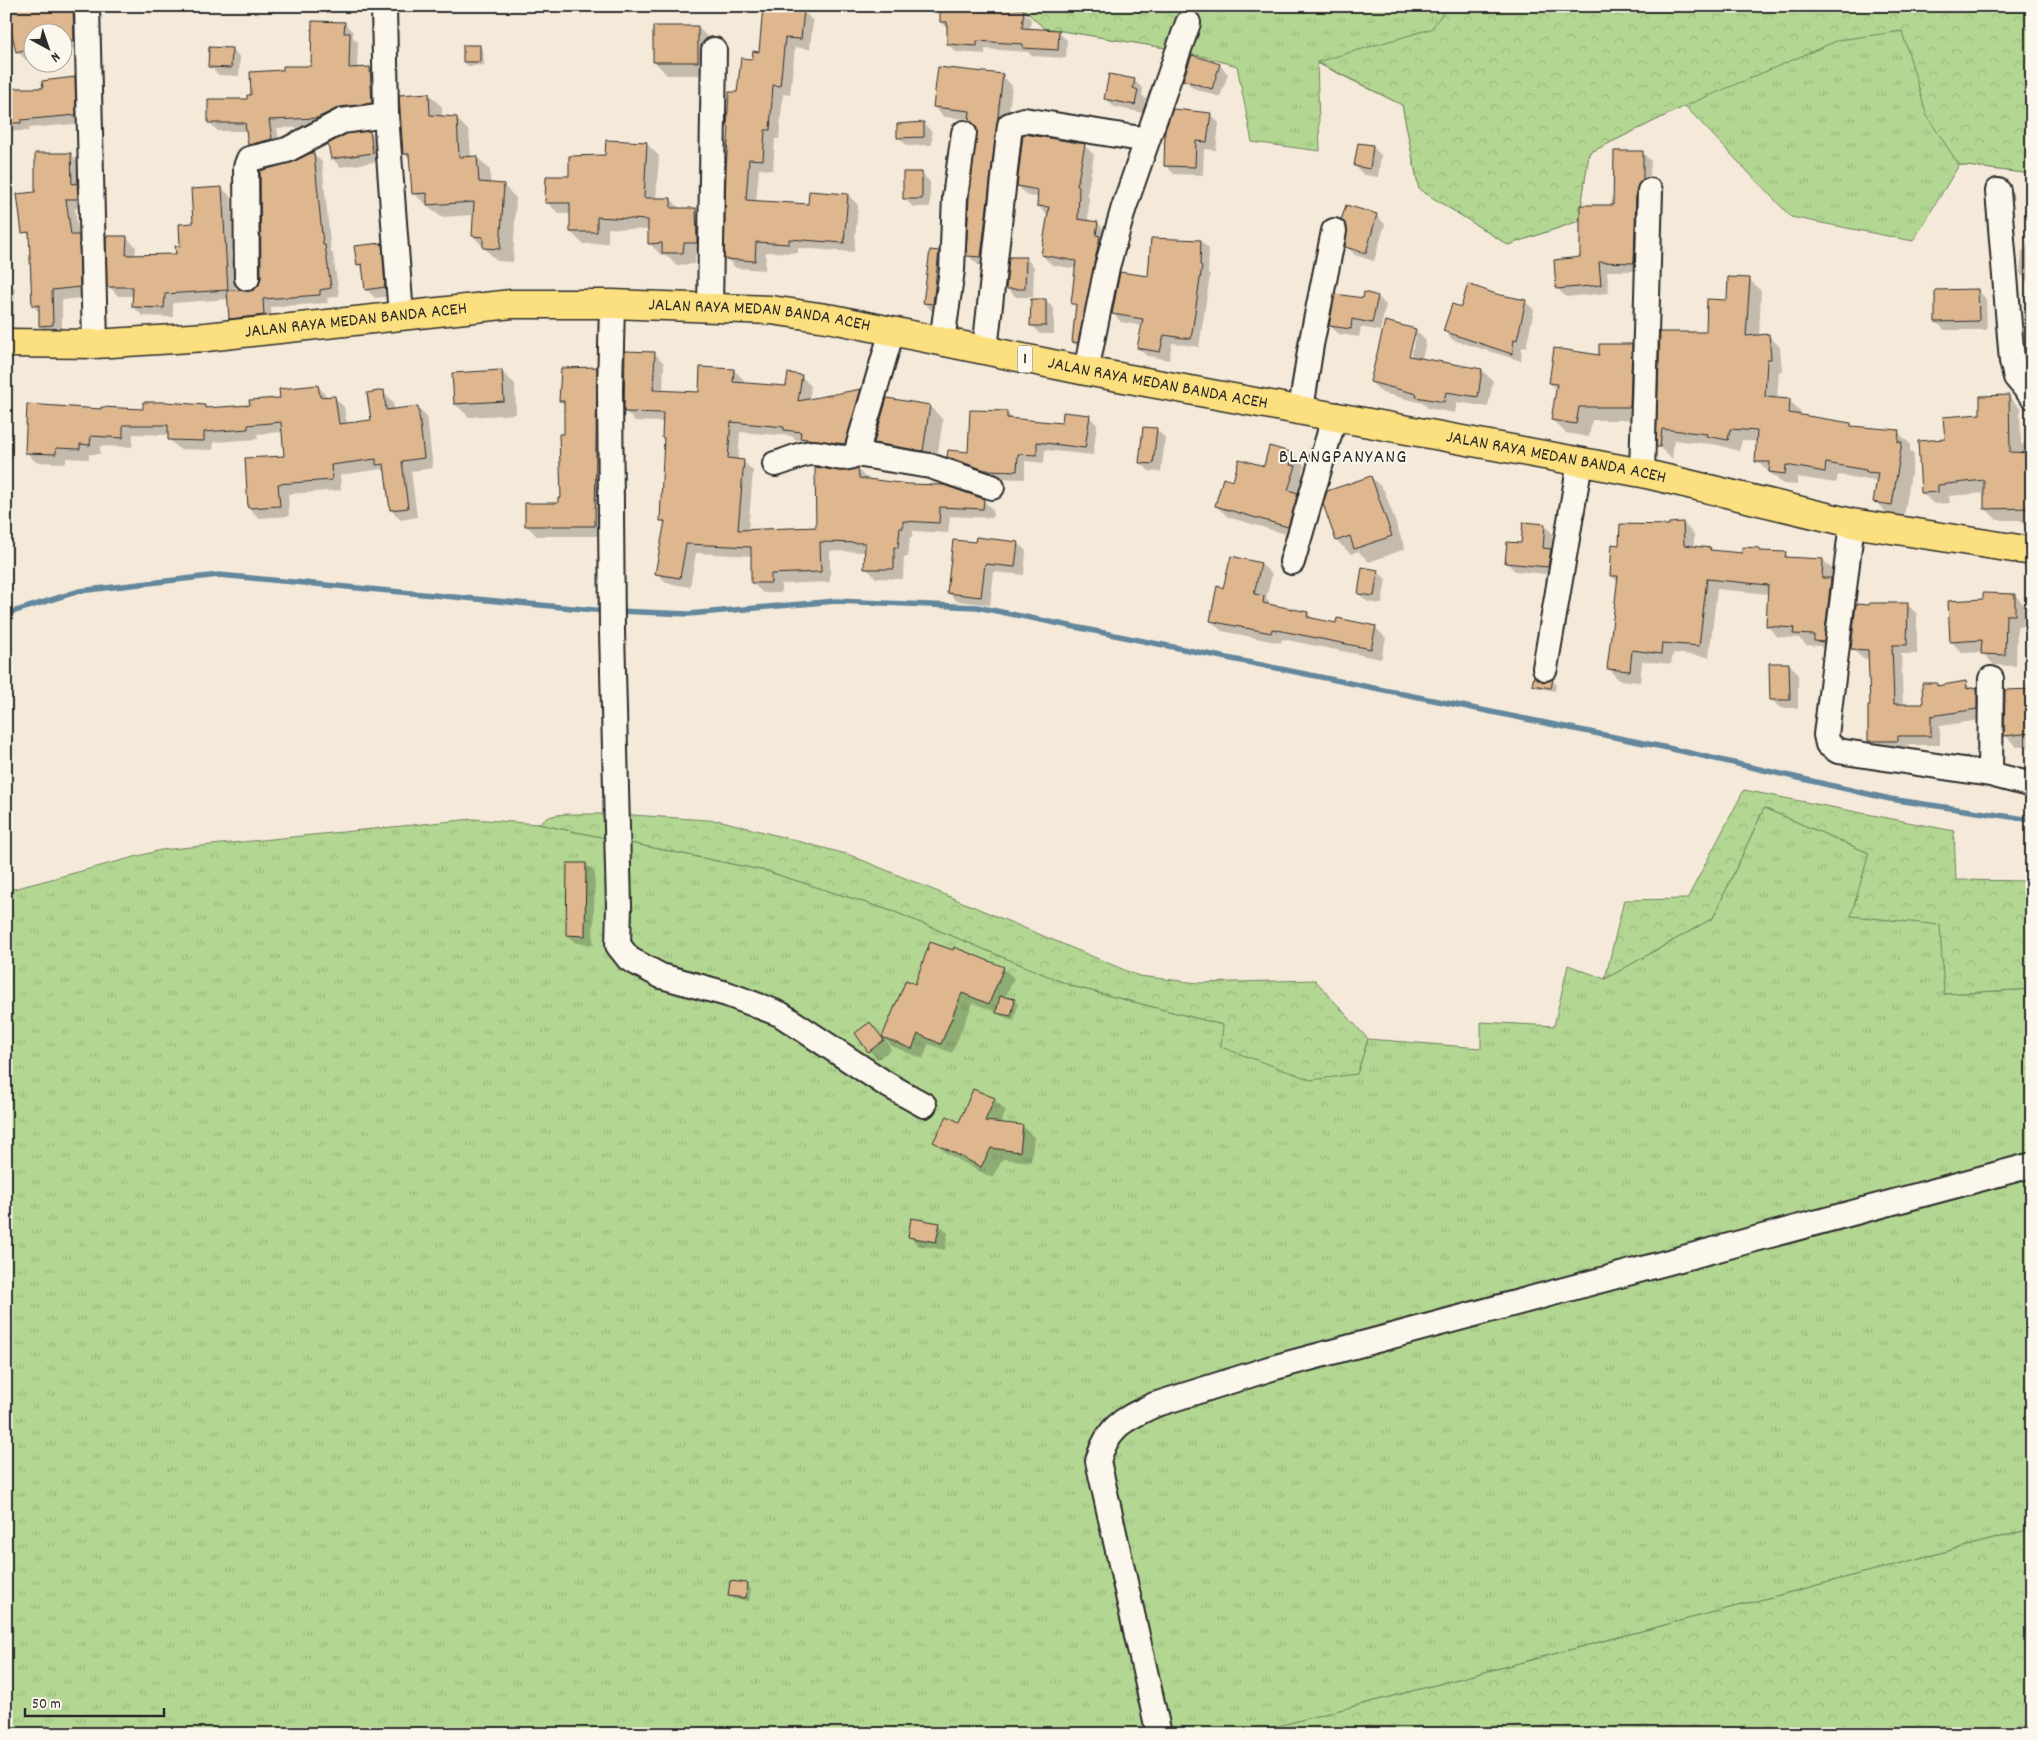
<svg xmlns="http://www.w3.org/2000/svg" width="2038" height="1740" font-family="Dekko,sans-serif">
<defs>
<pattern id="grass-tufts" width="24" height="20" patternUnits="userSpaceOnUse" patternTransform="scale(1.25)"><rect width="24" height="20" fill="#b3d792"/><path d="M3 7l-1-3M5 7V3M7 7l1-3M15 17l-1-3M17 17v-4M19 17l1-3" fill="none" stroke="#9ab97e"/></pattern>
<pattern id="forest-crowns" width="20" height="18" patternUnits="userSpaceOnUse" patternTransform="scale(1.25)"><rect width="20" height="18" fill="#b3d792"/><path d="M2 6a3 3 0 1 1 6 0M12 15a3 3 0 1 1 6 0" fill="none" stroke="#9ab97e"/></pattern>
</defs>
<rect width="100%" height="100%" fill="#f5ead9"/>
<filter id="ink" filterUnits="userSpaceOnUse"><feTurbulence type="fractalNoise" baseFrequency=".02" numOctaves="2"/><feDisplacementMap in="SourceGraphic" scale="10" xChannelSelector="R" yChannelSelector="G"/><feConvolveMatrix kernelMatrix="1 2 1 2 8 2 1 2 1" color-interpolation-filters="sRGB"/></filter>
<g filter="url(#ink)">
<path fill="url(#grass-tufts)" stroke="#6f815e" d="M1020 6H2032V174L1959 165 1913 241 1791 217 1685 106 1589 153 1579 221 1508 245 1419 189 1402 105 1317 63 1320 151 1252 142 1237 66 1178 50 1044 28Z
M1764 808 1869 853 1852 916 1941 924 1945 994 2032 989V1529L1248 1734H6V891L161 850 473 819 538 824 766 871 895 912 1072 986 1223 1025 1357 1074 1368 1039 1481 1048V1022L1554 1026 1568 965 1605 979 1713 918Z"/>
<path fill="url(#forest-crowns)" stroke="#6f815e" d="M666 6H714L672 12Z
M1020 6H1190L1178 50 1044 28Z
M1448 6H2032V174L1959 165 1927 116 1902 31 1839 40 1685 106 1589 153 1579 221 1508 245 1419 189 1402 105 1317 62 1431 29Z
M1744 790 1954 831 1956 880 2032 881V989L1944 994 1940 925 1851 916 1869 853 1764 808 1713 918 1605 979 1624 900 1687 899Z
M576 814H618L722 821 850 855 1139 976 1198 983 1315 980 1368 1039 1357 1074 1311 1080 1221 1047 1223 1025 1072 986 895 912 766 871 538 824C549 814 561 814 576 814Z
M2032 1529V1734H1248Z"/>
<path fill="#0003" fill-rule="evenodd" d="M7 6H86L82 48 62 50V32H32V58L26 60 17 51Z
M942 6H991V9L1023 11 1031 19 1030 30 1058 32 1067 40 1066 58 1032 56 1028 52 985 49V54L956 52 948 44V29L941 22Z
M803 11 813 21 810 49 795 47 790 95 783 94 779 139H775L773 170 759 169 756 202 809 205 848 195 858 205 854 252 798 248V253L766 252 765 270 736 268 726 258 731 129 728 127 738 94 753 61Z
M344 23 353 32V38L358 42 357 68H370L378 77 380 111 326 127 277 128 280 148 258 153 249 145 247 131H218L209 122 248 100 285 72 312 67Z
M698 27 711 41V75H667L654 61Z
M479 46 483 50 484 65 468 66 464 62Z
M232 49 240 58 239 76 218 75 210 66Z
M1192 56 1220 65 1228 74 1220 97 1193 88 1184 79Z
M1003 76 1012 86 991 266 978 265 968 255 978 128 970 119 944 117 934 107Z
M74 78 83 87 84 123 29 128V131H6V89H44Z
M1134 80 1143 89 1142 95 1146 99 1143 113 1114 107 1105 98Z
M429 94 442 107V117L456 118 469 131 471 157H477L490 170V184L503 185 516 198 513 262 497 261 473 236 474 215 441 217 413 193 411 160 404 154Z
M1210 114 1219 123 1216 150 1204 149 1203 175 1174 174 1165 165Z
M923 123 932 132V145L907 146 899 137Z
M370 132 379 141 381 161 340 167 332 158Z
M647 144 659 156 656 200 671 199 681 210H696L708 221V254L695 255V264L676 265 666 255H661L649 243V230L608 228V243L583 244 571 232V214H559L547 202 570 177 606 157Z
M1084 145 1094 155 1087 195 1089 197 1088 222 1098 223 1107 233 1083 352 1073 342 1077 308 1072 303 1077 269 1052 265 1042 255 1048 216 1038 206V197L1028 196 1018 186Z
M1373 147 1381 155 1378 177 1364 175 1355 166Z
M1642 152 1651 161 1642 271H1607L1609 293 1566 297 1557 288 1581 259 1614 206Z
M71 154 80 164 87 208H75L79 237 88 246 89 297 62 300V335H50L40 326V313L33 306 30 236 26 232 36 193Z
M314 154 322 162 331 252 333 254 339 296 327 298 328 303 271 307 272 323 239 327 230 318 229 299 173 303V317L143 316 133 307 134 296H118L109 286 126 237 136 247 135 256H177L195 224 222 188 231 197 236 292 255 291 260 285 261 172 291 164Z
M921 173 930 182V207H913L904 198Z
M1376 215 1385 224 1374 261 1355 255 1346 246Z
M1201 241 1209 249 1208 273 1210 275 1199 347 1172 343 1169 360 1147 356 1138 348 1143 326 1121 322 1113 313 1150 277Z
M2027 243H2032V286L2020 274 2022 250 2026 251Z
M381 244 390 253 393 296 375 298 367 290 364 270 358 264Z
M938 252 947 261 942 312H933L924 303Z
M1026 258 1034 267 1033 297H1016L1007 288Z
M1749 279 1761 291 1759 336 1768 335 1780 347 1782 371H1779L1777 399 1789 400 1801 412V416L1851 424 1854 427 1898 432 1910 444V451L1914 455 1904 516 1887 514 1875 501 1877 481 1838 475 1836 483 1797 477V485L1783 484 1756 461 1758 442 1742 440 1739 451 1718 445 1674 440 1672 459 1658 446 1661 333H1707L1728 301Z
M6 281 15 289 12 337 6 336Z
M1978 290 1986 299 1987 330H1945L1936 322Z
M1496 295 1525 301 1534 310 1526 348 1522 347 1521 361 1453 340 1444 331 1461 308Z
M1378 297 1386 305 1380 331 1361 327 1359 337 1339 334 1330 326 1364 299Z
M1045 300 1054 309V334H1040L1032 325Z
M1415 330 1426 341 1422 359 1482 370 1493 381 1488 407 1457 402 1455 413 1428 408 1423 403 1382 393 1371 382ZM1413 336H1416L1409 362H1406Z
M1631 345 1645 359 1643 420H1592L1589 437 1566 433 1552 420 1557 390 1550 383 1600 356Z
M654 353 664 363 663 391 700 393 734 370 744 380 743 384 787 387 801 376 811 386 809 400 860 390 870 400 855 453 812 448 804 440H795L792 436 740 432 738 461H743L753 471 748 531 817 528 840 473 858 470 868 480 983 500 993 510V518L950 516 948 533 913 531 912 537H910L908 557H904L903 579 876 578 866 568V552L830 551V582L781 584V593H763L752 583 753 556 696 553 690 587 667 583 657 573 665 525 661 520 666 440 663 438 664 422 635 421 625 411Z
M596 369 606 379 605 536H537L527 526 559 504 562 499 565 405 560 400Z
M501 371 515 384 516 414 469 417 455 404Z
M318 386 328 398 334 397 344 407 347 424 372 421 383 392 393 402 394 411 417 407 427 417 433 468 411 471 417 517 401 520 391 510 386 473 382 469 340 475 341 490 288 494 289 516 259 518 249 508 285 457 283 432 257 434 258 439 214 442 213 450 179 449 169 439V435L133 434 132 447 100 446V454H89V459L66 458V463L36 462 26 452 102 411 205 406 208 409 251 406Z
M2008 396 2020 408 2021 444 2032 445V533L2019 520H1997L1985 508V493L1949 496 1950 503 1934 504 1922 493 1947 440Z
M930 406 943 420 936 463 888 456 875 443Z
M1006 412 1014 420 1063 425 1089 416 1097 425 1093 455 1045 450 1044 463 1025 461V479L995 478 957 465 948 457 969 453Z
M1157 430 1165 438 1161 472 1149 471 1140 462Z
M1293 454 1304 465 1302 474 1306 479 1299 538 1228 517 1216 506 1234 483Z
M1371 477 1384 490 1405 549 1369 562 1358 551 1351 554 1337 541 1325 504Z
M1683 523 1694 534V547L1710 549 1713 552 1743 555 1760 549 1763 552 1785 553 1790 559 1823 560 1834 571 1826 652 1820 646 1806 645 1799 638 1778 637 1767 626 1769 594 1717 589 1709 657 1673 653 1671 664 1642 661 1640 682 1619 680 1608 668 1618 582 1611 575 1620 546Z
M1545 526 1553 534 1551 551 1559 559 1557 575 1515 571 1506 562 1522 544Z
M976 543H1018L1026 551 1024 575 994 572 990 605 957 601 948 593Z
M1232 557 1261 564 1272 574 1266 599 1273 606 1308 613 1314 620 1337 624 1375 627 1386 638 1381 659 1282 639 1281 643 1222 631 1211 621 1224 589Z
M1377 571 1386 579 1382 604 1368 602 1359 594Z
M2015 595 2026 607V626H2017L2016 666 1994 665 1982 652 1962 653 1951 641 1984 601Z
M1907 604 1917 614V654H1901L1903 705H1924L1936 685 1938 687 1966 683 1972 689 1977 688 1986 698V719L1940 726V745H1907V750L1879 751 1869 741 1871 707 1869 659 1862 658 1852 649Z
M1789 664 1798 673V708H1780L1771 699Z
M2027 675H2032V767L2027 746 2017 747 2005 735 2027 691Z
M1552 680 1556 684 1555 691 1538 688 1534 684Z
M586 864 595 873 593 944 576 943 567 935Z
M1003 968 1014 978 1005 998 1014 1000 1018 1004 1014 1020 1001 1016 996 1012 973 1003 952 1053 929 1044 923 1059 894 1047 886 1040 891 1050 878 1059 869 1051 870 1023 883 1038 906 982 916 986Z
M994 1099 1006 1111 1000 1124 1022 1126 1034 1137 1031 1162 1003 1159 992 1178 946 1153 935 1141Z
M939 1224 948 1233 945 1250 918 1245 910 1237Z
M747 1585 751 1589 749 1601 733 1599 729 1595Z"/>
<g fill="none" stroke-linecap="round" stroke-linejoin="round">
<path stroke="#64879d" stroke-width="5.5" d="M617 611 689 614 836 601 977 607 1668 748 1890 799 2032 820
M6 614 79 591 219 575 605 611"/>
</g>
<path fill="#deb78f" stroke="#2b2b2b" d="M6 6H73L74 40 62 41V32H32V48L16 52Z
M940 6 1024 9 1022 28 1059 30 1058 50 1023 48V44L977 41V46L947 44V22H940Z
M763 7 804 10 801 39 785 38 780 86 773 85 770 130H765L763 160 749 159 746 200 808 204 809 191 848 194 844 243 789 239V244L756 242 755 261 724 259 726 168 729 127H727L729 92H737L741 58 752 59 753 51 759 52Z
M312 21 345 22 344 33H350L349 68 370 67 372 103 340 107 317 118 269 120 272 139 248 145 245 123H208V99H247V95H251L250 72 283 70V66H311Z
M653 26H698V62H653Z
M463 45H480V62H463Z
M209 47 232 48 231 68 208 67Z
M1192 55 1220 64 1212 89 1183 80Z
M938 67 1003 74 981 257 966 256 969 198 977 128 969 121 970 111 933 107Z
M1109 74 1135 79 1133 88 1138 90 1135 105 1104 99Z
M75 77 76 115 21 120V123H6V88H43L42 81Z
M429 93 430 115 457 117 459 157 477 156 479 182 504 184 500 249 483 248V237L472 236 474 202 427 205V193L412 194 409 154H403L399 95Z
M1173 109 1211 113 1207 142 1196 141 1195 167 1164 166 1165 130Z
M924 122V137L897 138V124Z
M370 131 373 153 331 159 328 144 346 134Z
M1025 134 1085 144 1077 186H1079L1078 219 1098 222 1096 235 1100 236 1078 343 1072 342 1076 304H1071L1076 261 1041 255 1049 207 1037 206 1038 190 1017 186 1023 135Z
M606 140 647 142 644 198H671V208H696L697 243H684L683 253H662V243L648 244V220L597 217V232H570V203H545L546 176H569V156L605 155Z
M1358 143 1373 145 1370 169 1354 166Z
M1614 151H1643V180L1636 191 1634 263 1599 262 1601 285 1556 289 1554 260 1580 257V205H1613Z
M35 153H71L72 184 77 183 78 199H66L71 235H79L80 287 52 290 53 325 39 326V305L32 306 29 232 22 233 17 194 35 192Z
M311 153H314L323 245H325L331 288 320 290V295L263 299 264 315 229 319 227 290H254L259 285 261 278 260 171 290 163Z
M903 172H922V199H903Z
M222 187 228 290 165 294 164 308 132 307 133 287H107L106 236H127L126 255 176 254 175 246H180L179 224 193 223 191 189Z
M1346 205 1377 214 1366 253 1345 247 1347 227 1341 220Z
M1151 238 1201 240 1200 265 1202 266 1191 339 1164 335 1160 352 1137 348 1143 319 1112 314 1120 272 1148 276Z
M382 243 385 287 365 290 362 264 357 265 354 246Z
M930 250 939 251 933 304 923 303Z
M1009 257H1026L1025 289H1006Z
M1728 277 1750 278 1746 336 1769 334 1771 359H1767L1765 397 1790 399 1789 413 1851 423V426L1899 430 1898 442H1902L1892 505 1873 502 1878 473 1866 472V470L1826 463 1825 472 1786 465 1785 474 1769 472 1770 462H1755L1757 431 1730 429 1728 440 1706 436 1707 434 1662 429 1660 447H1656L1660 332H1706L1707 299 1727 300Z
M1468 284 1496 294 1526 300 1517 340 1514 339 1512 354 1443 331 1452 304 1461 307Z
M1978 289 1979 321 1935 322V290Z
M1364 292 1378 296 1372 323 1352 319 1351 329 1329 326 1335 294 1363 298Z
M1031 299H1046V326H1030Z
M1385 321 1416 329 1409 356 1482 369 1478 397 1446 392 1444 402 1416 397 1417 394 1370 382Z
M1599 344H1632L1630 407H1579L1576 424 1551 420 1557 384 1549 383 1554 348 1599 355Z
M625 351 655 352 653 390 699 392 700 367 734 369 733 382 786 386 788 373 802 375 798 401 861 389 845 444 800 438 801 432 784 430V427L731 422 728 458 744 460 738 530 816 527 815 467 840 471 858 468 859 478 908 484 944 485 984 499 983 509 940 507 939 523 903 521V528H900L898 548 894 547V569H864L865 543 820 542 821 572 771 574V583H751V547L686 544 680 578 655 574 665 521H660L664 438H662L663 413 624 412Z
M597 367 595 526H525V503H558V498H561L559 434H564V401H559L561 368Z
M502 370 504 401 454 404 452 373Z
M318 385 320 397 335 396 339 424 371 420 367 393 384 390 386 410 418 406 424 458 402 461 408 508 390 510 384 464 376 465V459L331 465 332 480 278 484 280 506 248 508 245 458 284 456 281 422 248 425V429L204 432V441L168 440V425H123V438L91 436 90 445 80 444V449L56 448V454L25 453 27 404 101 409V407L143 409V402H166L205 405V408L250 405 249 400 280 398 279 389Z
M2009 395 2010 452 2032 453V508L1984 509V480L1938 485V492L1921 493 1918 441 1945 439 1943 417 1980 414V396Z
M887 398 930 405 923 451 874 443Z
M970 410 1007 411V418L1062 423 1063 412 1090 415 1085 448 1037 442V455L1018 454 1017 471 985 470 947 457 948 450 968 452Z
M1143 427 1157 428 1153 464 1139 463Z
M1269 446 1294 453 1290 465 1296 466 1288 490 1298 493 1288 527 1215 506 1223 478 1233 481 1239 459 1264 466Z
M1371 476 1392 536 1354 549 1350 536 1336 541 1323 504 1327 491Z
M1523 522 1545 524 1543 548 1551 549 1548 567 1505 563 1507 542 1521 543Z
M1683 522 1684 545 1711 548 1710 550 1742 553V547L1760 548V551L1786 552 1785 557 1823 559 1822 578H1831L1824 642 1814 641V635L1793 634 1794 628 1766 626 1768 585 1707 579 1699 646 1662 643 1661 654 1632 650 1630 671 1607 669 1618 576H1610L1612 544 1619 545 1620 524 1669 525V523Z
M976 537 1018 542 1015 567 985 564 981 597 947 593 953 540 975 542Z
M1231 556 1261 563 1254 594 1264 596 1263 603 1308 612 1307 617 1336 623 1337 618 1376 626 1371 649 1272 629 1271 633 1210 621 1217 586 1223 588Z
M1362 567 1378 570 1374 596 1358 594Z
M1983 593 2015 594V615H2006L2005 655 1981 654 1982 640 1950 642 1948 601 1983 599Z
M1869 603H1908L1907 645H1892L1894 704H1923L1922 683H1937V686L1966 681 1967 689 1977 687V709L1931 716V736H1898V741H1868V706H1870L1868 650 1851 649 1856 604 1869 605Z
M1769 663H1789L1790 700H1770Z
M1534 676 1543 682 1553 679 1551 688 1532 685Z
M2032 689V733L2004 736 2005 690Z
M567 863H586L585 936 566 935Z
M930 942 953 950 954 947 1004 967 989 1004 962 993 941 1044 918 1034 912 1049 882 1037 906 980 915 984Z
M1000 996 1015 999 1011 1016 996 1013Z
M870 1022 884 1040 868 1052 855 1033Z
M973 1089 995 1098 985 1121 1023 1125 1020 1152 991 1148 981 1167 933 1142 947 1116 959 1122Z
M911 1218 940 1223 936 1242 908 1237Z
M730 1581 747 1583 746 1598 728 1596Z"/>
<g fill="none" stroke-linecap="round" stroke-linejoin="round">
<defs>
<path id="minor" d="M87 6 95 344
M384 6 386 115 401 316
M1998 191 2012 361 2016 377 2032 396
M247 278 246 167 249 159 287 150 342 121 386 115
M612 304 610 389 612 631 619 906 618 945 629 959 661 976 727 994 780 1014 886 1084 924 1105
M710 307 714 50
M942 341 952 270 955 197 964 133
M985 350 1010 125 1024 120 1147 140
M1086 371 1107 267 1124 207 1188 23
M1301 409 1311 345 1334 231
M856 454 930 466 992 487
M775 464C788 461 800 453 813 453 828 453 842 463 856 454L892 331
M1642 473 1650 191
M1852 523 1826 735 1828 744 1838 751 1990 774
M1292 562 1335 415
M1545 668 1580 462
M1991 679 1990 774 2032 785
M1159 1734 1098 1461C1108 1426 1123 1420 1154 1405L1272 1368 2032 1165"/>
<g id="highway">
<path id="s1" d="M6 343 95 344 206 337 512 304H612L771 310 833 319 1086 371 1642 473 1852 523 2032 551"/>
</g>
</defs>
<use href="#minor" stroke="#2b2b2b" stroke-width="28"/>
<use href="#highway" stroke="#2b2b2b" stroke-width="31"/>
<use href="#minor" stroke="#fbf7ec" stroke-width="24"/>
<use href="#highway" stroke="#fce080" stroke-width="28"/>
</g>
</g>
<g text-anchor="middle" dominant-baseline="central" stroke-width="4" stroke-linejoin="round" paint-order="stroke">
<rect fill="#fbf7ec" stroke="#696865" stroke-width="1" x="1017.5" y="345.5" width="15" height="27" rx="4"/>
<g font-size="16" font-weight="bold" fill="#2b2b2b">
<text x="1025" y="359">1</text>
</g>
<g font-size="18" fill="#2b2b2b" stroke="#fbf7ec">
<text stroke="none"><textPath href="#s1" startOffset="756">JALAN RAYA MEDAN BANDA ACEH</textPath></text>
<text stroke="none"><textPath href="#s1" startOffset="351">JALAN RAYA MEDAN BANDA ACEH</textPath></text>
<text stroke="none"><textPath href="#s1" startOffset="1161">JALAN RAYA MEDAN BANDA ACEH</textPath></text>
<text stroke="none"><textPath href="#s1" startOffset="1566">JALAN RAYA MEDAN BANDA ACEH</textPath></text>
</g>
<g font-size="20" letter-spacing="1" fill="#2b2b2b" stroke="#fbf7ec">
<text x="1343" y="458">BLANGPANYANG</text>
</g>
</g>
<rect width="2038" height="1740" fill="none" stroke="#fbf7ec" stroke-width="25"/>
<rect x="12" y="12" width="2013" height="1715" fill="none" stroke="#2b2b2b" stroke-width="2" filter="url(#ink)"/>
<g transform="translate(48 48) rotate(140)"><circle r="24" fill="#fbf7ec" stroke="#a8a59f"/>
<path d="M0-4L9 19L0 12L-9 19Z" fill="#2b2b2b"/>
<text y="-8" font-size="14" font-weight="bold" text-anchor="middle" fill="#2b2b2b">N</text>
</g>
<path d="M25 1708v8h139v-8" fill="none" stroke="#2b2b2b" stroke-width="2.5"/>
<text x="32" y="1708" font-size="15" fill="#2b2b2b" stroke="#fbf7ec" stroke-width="4" paint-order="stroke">50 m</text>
</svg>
